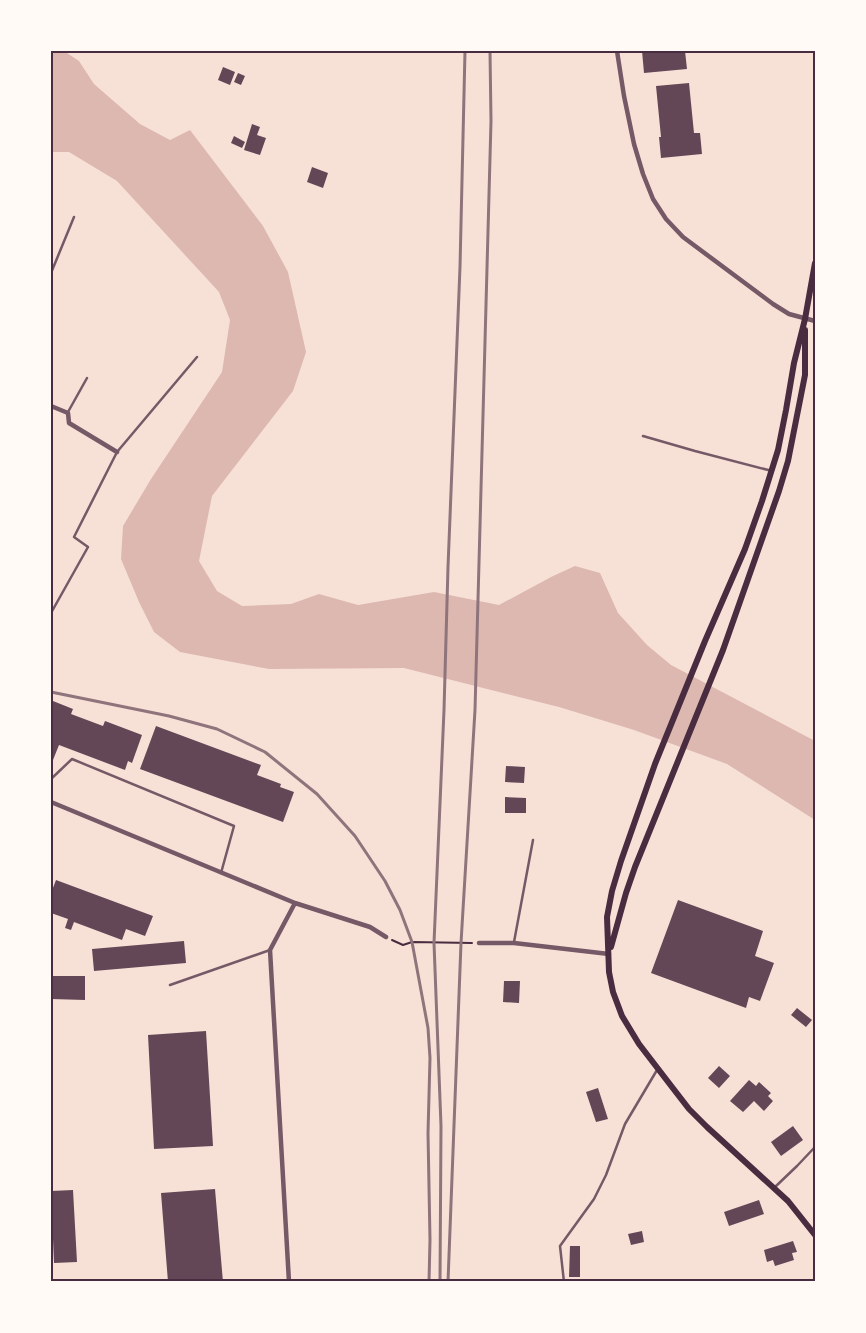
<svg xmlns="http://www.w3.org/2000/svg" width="866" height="1333" font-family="'Alegreya Sans',sans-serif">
<rect width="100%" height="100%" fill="#f7e1d7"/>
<path fill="#dcb8b0" d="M51 51H64L79 61 94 84 140 124 170 140 190 130 263 226 288 272 306 352 293 391 212 496 199 561 217 591 242 606 291 604 319 594 358 605 434 592 499 605 553 576 575 566 600 573 618 613 647 645 671 665 815 741V820L727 764 634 730 559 707 404 668 269 669 180 652 154 632 139 602 121 559 123 526 151 479 222 372 230 320 219 292 117 181 69 152H51Z"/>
<path fill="#644757" d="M642 51H685L687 69 644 73Z
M223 67 235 72 230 85 218 80Z
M238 73 245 76 241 85 234 82Z
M689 83 694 133H700L702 154 661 158 659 137H661L656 86Z
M252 124 260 127 257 135 266 138 260 155 244 150Z
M234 136 245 142 242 148 231 143Z
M312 167 328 173 323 188 307 182Z
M53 701 73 709 71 714 103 726 105 721 142 735 132 763 128 761 125 770 59 745 51 765V704Z
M156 726 261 765 257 775 281 784 280 787 294 792 283 822 140 769Z
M506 766 525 767 524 783 505 782Z
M505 797 526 798V813H505Z
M56 880 153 916 145 936 126 929 122 940 74 922 71 930 65 928 68 919 51 913V893Z
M678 900 763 931 755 956 774 963 760 1001 749 997 746 1008 651 973Z
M184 941 186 963 94 971 92 949Z
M51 976H85V1000L51 999Z
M504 981H520L519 1003 503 1002Z
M797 1008 812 1020 806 1027 791 1015Z
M206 1031 213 1146 154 1149 148 1035Z
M719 1066 730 1076 719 1088 708 1078Z
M749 1080 756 1086 759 1082 771 1093 768 1096 773 1101 764 1111 754 1101 743 1112 730 1101Z
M598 1088 608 1119 596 1122 586 1092Z
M793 1126 803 1140 781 1156 771 1142Z
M215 1189 223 1282H168L161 1193Z
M73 1190 77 1262 54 1263 51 1191Z
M759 1200 764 1214 729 1226 724 1212Z
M642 1231 644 1242 631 1245 628 1234Z
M793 1241 797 1252 792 1253 794 1260 775 1266 773 1260 767 1262 764 1250Z
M570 1246H580V1277H569Z"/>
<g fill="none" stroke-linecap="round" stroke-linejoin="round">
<path stroke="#4a2c40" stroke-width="2" d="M392 940 403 945 412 942 472 943"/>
<path stroke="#755966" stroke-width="2.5" d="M51 273 74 217
M68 412 87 378
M643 436 695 451 772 471
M51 613 88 547 74 537 117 452 197 357
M51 779 72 759 234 826 221 873
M514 942 533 840
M170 985 270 950
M775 1187 797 1166 815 1147
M564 1282 560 1246 594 1199 606 1175 625 1124 657 1070"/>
<path stroke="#755966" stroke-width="4.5" d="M617 51 624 96 634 144 643 174 653 199 666 219 683 237 773 304 789 314 815 321
M51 406 68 413 69 423 117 452
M51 802 295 903 370 927 386 937
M479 943H514L609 954
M289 1282 270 950 295 903"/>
<path stroke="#4a2c40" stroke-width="6" d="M815 263 805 319 794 363 786 410 778 450 762 501 745 549 705 641 655 764 621 861 612 891 607 917 609 972 613 992 622 1016 639 1044 672 1087 689 1109 707 1127 788 1201 815 1235
M611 947 626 893 635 867 723 650 779 491 788 461 805 375V330"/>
<path stroke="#8f747c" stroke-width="3" d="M51 692 169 716 217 729 265 752 317 794 355 836 385 881 400 910 412 942 428 1028 430 1058 428 1133 430 1240 429 1282
M440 1282 441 1126 434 943 444 710 448 567 460 267 465 51
M448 1282 461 943 475 710 491 121 490 51"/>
</g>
<rect width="866" height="1333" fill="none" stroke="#fffaf5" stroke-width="105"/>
<rect x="52" y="52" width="762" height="1228" fill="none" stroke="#4a2c40" stroke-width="2"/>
</svg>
